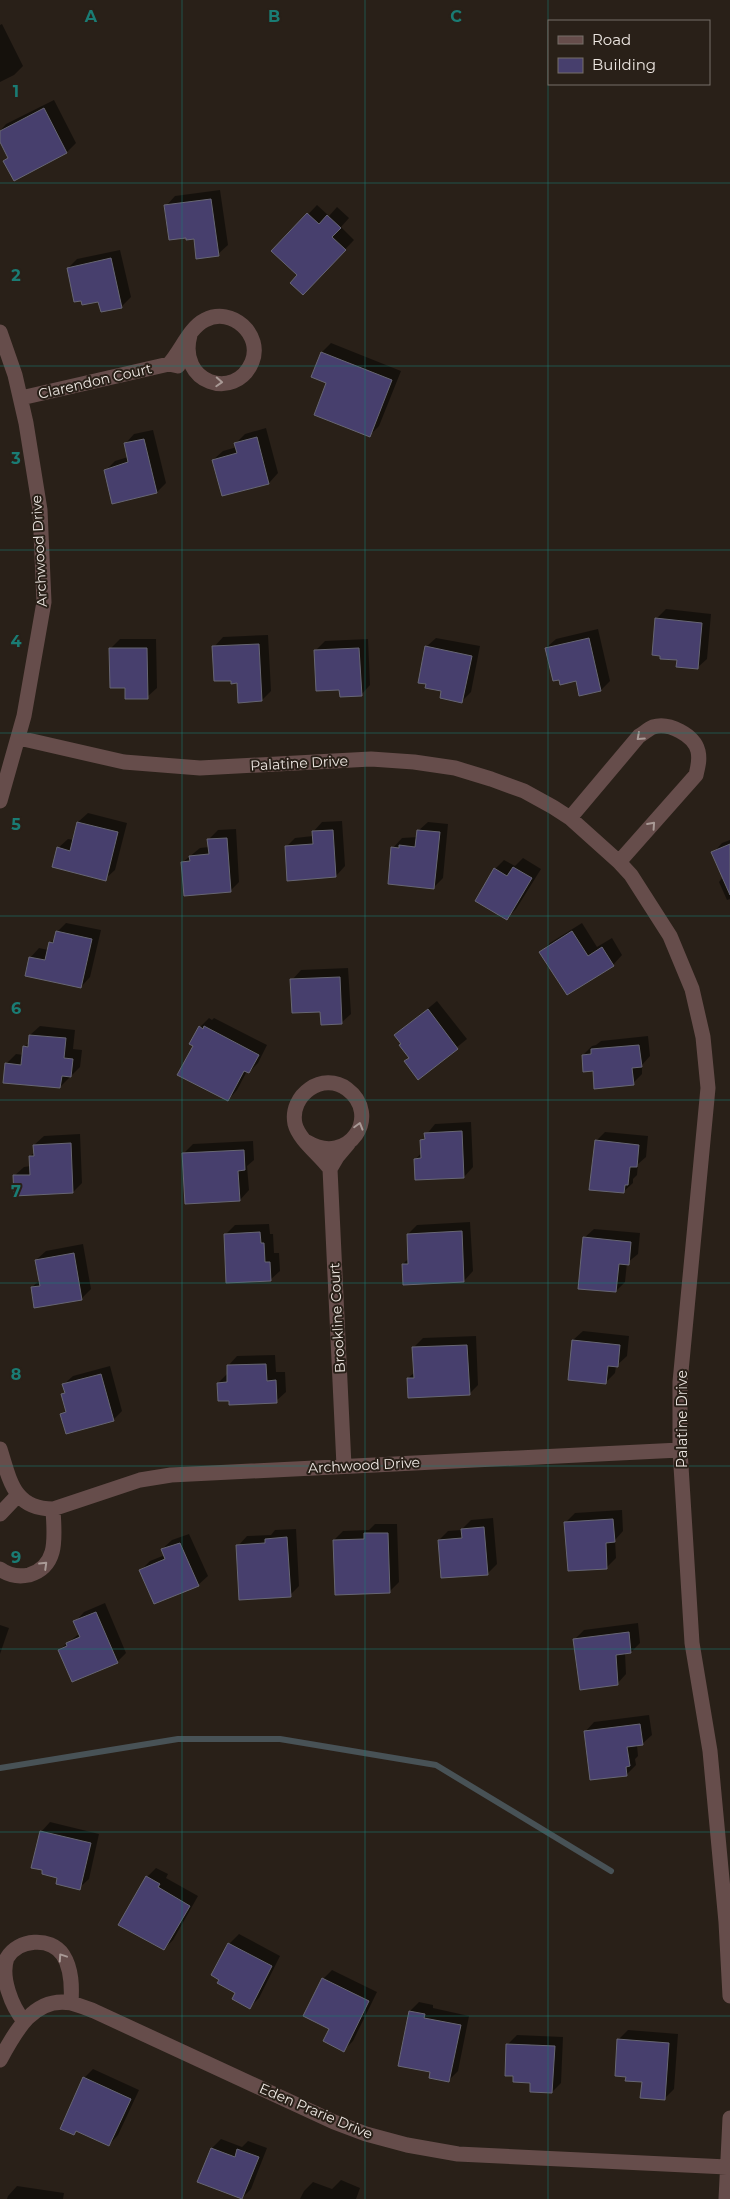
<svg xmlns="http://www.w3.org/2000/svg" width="730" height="2199" font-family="Montserrat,sans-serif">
<rect width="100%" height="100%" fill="#292018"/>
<path fill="#0007" d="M2 24 23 66 14 75 0 82V25Z
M54 100 76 143 67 152 14 179 5 161 9 157 0 139V131L6 124Z
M220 190 228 245 218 254 195 238 166 206 175 196Z
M317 205 329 216 337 207 349 218 341 227 354 240 312 284 298 275 273 251Z
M120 250 131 297 121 307 99 300 68 268 77 259Z
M331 343 401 371 379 426 370 435 328 382 322 352Z
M266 428 278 473 269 483 213 460 223 451 237 447 236 443 245 434Z
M153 430 166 483 157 492 105 471 115 461 128 457 125 444 134 434Z
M666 609 711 614 707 659 697 668 678 659 656 619Z
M598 629 610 681 601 690 577 680 546 648 556 639Z
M268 635 271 691 262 700 239 682 214 647 223 637Z
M436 638 480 646 471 692 462 701 443 690 426 647Z
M120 639H156L157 688 147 697 126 687 110 649Z
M368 639 370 685 361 695 341 689 315 651 325 641Z
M88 813 127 823 115 870 105 879 58 848 68 839 74 840 78 822Z
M342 821 345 866 336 876 286 847 295 838 313 836V832L322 822Z
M428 822 448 824 443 878 434 887 393 848 402 838 418 837V831Z
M236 829 239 882 230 891 183 862 200 848 209 847V839L218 830Z
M730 840V899L727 900 719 882 723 877 713 853 722 843Z
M523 858 541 869 516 909 507 918 495 869 504 860 515 866Z
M66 923 101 930 90 977 81 987 30 958 39 948 48 950 50 943 56 937 57 932Z
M582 923 597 947 612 938 622 955 613 965 541 952 550 943Z
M348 968 351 1014 341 1023 321 1011 292 980 301 970Z
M437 1001 467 1039 419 1078 410 1057 396 1035Z
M209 1018 212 1020 214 1018 267 1045 258 1063 249 1072 247 1071 237 1090 228 1100 195 1045 200 1027Z
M40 1026 75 1030 73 1049 82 1050 80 1067 60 1087 6 1064 16 1054 24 1055V1047L30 1042V1035Z
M648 1036 650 1056 642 1065V1074L633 1083 594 1070 583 1055 592 1046 596 1045 601 1041Z
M471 1122 473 1167 464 1177 416 1159 422 1152V1140L435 1124Z
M605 1132 648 1136 646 1157 638 1164 637 1175 633 1179V1183L623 1192 596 1141Z
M80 1134 82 1183 73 1192 14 1176 24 1167 31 1166 30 1156 35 1152 34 1145 44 1136Z
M253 1141 254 1160 247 1166 249 1190 240 1200 184 1153 193 1144Z
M470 1222 473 1271 464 1281 403 1264 409 1258 408 1234 417 1225Z
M269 1224 270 1234H273L274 1253H279L280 1271 270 1280 226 1234 235 1225Z
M594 1229 640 1233 638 1254 627 1263 625 1282 616 1291 584 1238Z
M83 1244 91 1289 82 1298 32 1287 40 1280 36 1260 46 1251Z
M583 1331 629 1336 627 1356 616 1366 615 1373 606 1382 573 1340Z
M476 1336 478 1385 469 1394 408 1378 415 1372 413 1348 423 1338Z
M275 1355 276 1372H285L286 1392 276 1401 230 1399 218 1383 228 1373V1366L237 1356Z
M110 1366 122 1411 113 1420 62 1414 67 1409 63 1394 65 1392 63 1385 73 1376Z
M622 1510 623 1531 615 1540 616 1558 607 1567 566 1522 575 1513Z
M493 1518 497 1564 487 1574 439 1540 448 1531 461 1530 471 1520Z
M375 1524H397L399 1582 389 1592 334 1540 343 1531 369 1530Z
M296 1529 299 1586 290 1595 238 1546 247 1536 271 1535 275 1530Z
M189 1534 208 1576 198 1585 141 1570 150 1561 165 1555 162 1549 172 1540Z
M105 1603 126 1653 117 1662 59 1650 80 1633 75 1622 84 1612Z
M638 1623 640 1643 631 1652 625 1653 626 1674 617 1684 575 1639 584 1630Z
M0 1625 9 1628 0 1654Z
M649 1715 652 1735 642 1744 637 1745 638 1756 635 1759 636 1765 627 1774 585 1732 594 1722Z
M50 1822 99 1834 89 1879 79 1888 59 1877 41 1832Z
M156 1868 168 1874 166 1878 198 1896 173 1940 164 1949 147 1877Z
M239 1934 280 1956 259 1998 250 2007 237 1992 213 1975 229 1944Z
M332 1970 377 1992 353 2041 344 2050 323 1979Z
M419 2002 433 2005V2008L469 2016 458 2071 449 2080 431 2071 410 2011Z
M628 2030 678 2034 674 2089 665 2098 643 2081 618 2040Z
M517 2035 563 2037 561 2083 552 2092 532 2082 508 2044Z
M93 2069 139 2090 118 2135 109 2145 77 2131 74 2134 84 2078Z
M221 2139 242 2147 248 2141 267 2148 251 2189 242 2198 199 2182 212 2148Z
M341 2180 360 2188 356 2199H300L304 2191 313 2182 332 2189Z
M17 2186 64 2193 63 2199H7L8 2196Z"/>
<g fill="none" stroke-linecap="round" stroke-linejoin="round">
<path stroke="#485256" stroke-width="6" d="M0 1768 178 1739H280L436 1765 611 1871"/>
</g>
<path fill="#473f6d" stroke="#676673" d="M44 108 67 153 14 181 3 161 8 158 0 142V131Z
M211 199 219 256 196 259 194 239 186 240V238L169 240 164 205Z
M307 213 319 224 327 215 341 228 332 237 346 250 303 295 290 283 297 275 271 251Z
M111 258 122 308 101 312 98 302 82 305 81 301 74 302 67 268Z
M321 352 392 380 370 437 314 415 326 383 311 377Z
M257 437 269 484 222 496 212 460 237 453 234 443Z
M144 439 157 493 112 504 104 470 128 462 124 443Z
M655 618 702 623 698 669 676 667 677 660 660 659V656L652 655Z
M589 638 601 691 579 696 576 681 560 685 559 680 553 681 545 648Z
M259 644 262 701 238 703 237 683 231 684V681H214L212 646Z
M425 646 472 656 462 703 440 698 441 691 425 688 426 684 418 683Z
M109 648H147L148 699H125V688H110Z
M359 648 362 696 340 697 339 690 316 691 314 650Z
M77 822 118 832 106 881 52 867 57 847 70 851Z
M333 830 336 877 287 881 285 846 313 844 312 831Z
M417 830 440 832 434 889 388 884 391 847 399 848V845L415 847Z
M227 838 231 892 184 896 181 862 190 861 189 856 209 854 207 839Z
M730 844V895L711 852Z
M513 867 532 878 507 920 475 901 494 868 507 876Z
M56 931 92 939 81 988 25 976 29 957 45 960 49 942 53 943Z
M572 931 588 956 602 947 614 966 567 995 539 952Z
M340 977 342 1024 321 1025 320 1012 292 1013 290 979Z
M428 1009 458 1049 418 1080 404 1061 409 1058 399 1045 401 1044 394 1035Z
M199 1026 203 1029 204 1026 259 1055 249 1073 244 1071 228 1101 177 1075 193 1046 189 1044Z
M29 1035 66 1038 64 1058 73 1059 71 1077 62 1076 60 1088 3 1083 5 1063 21 1065 23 1046 28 1047Z
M639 1045 642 1067 632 1068 634 1085 594 1089 593 1071 583 1072 582 1055 591 1054V1049Z
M462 1131 464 1178 415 1180 414 1159 421 1158 420 1140 425 1139 424 1133Z
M595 1140 639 1145 637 1167H630L628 1185H625L624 1193 589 1190Z
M71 1143 73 1193 14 1196 13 1175H30L29 1156H34L33 1145Z
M244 1150 245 1170 238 1171 240 1201 185 1204 182 1153Z
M462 1231 464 1282 403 1285 402 1264H408L407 1234Z
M260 1232 261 1243H264L265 1262H270L271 1281 226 1283 224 1234Z
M583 1237 631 1242 629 1265 619 1264 616 1292 578 1289Z
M74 1253 82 1300 34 1308 31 1287 40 1286 35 1260Z
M572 1340 620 1345 618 1367 608 1366 606 1384 568 1380Z
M467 1345 470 1395 408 1398 407 1378H414L412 1347Z
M266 1364 267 1381 276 1380 277 1403 229 1405V1401H218L217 1383 227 1382V1365Z
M101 1374 114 1421 66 1434 60 1414 66 1412 61 1394 65 1393 62 1384Z
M613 1519 615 1542 606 1543 607 1569 568 1571 564 1522Z
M484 1527 488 1575 441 1578 438 1540 462 1538 461 1529Z
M364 1533H388L390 1593 335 1595 333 1540 364 1539Z
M287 1537 291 1597 239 1600 236 1545 265 1543V1539Z
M180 1543 199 1586 154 1604 139 1570 165 1559 161 1549Z
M96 1612 118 1663 72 1682 58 1650 67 1646 66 1643 80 1637 73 1621Z
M629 1632 631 1653 616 1655 618 1685 580 1690 573 1639Z
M640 1724 643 1745 627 1747 630 1766 626 1767 627 1776 590 1780 584 1731Z
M40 1831 91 1843 80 1890 56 1884 57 1878 42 1874V1870L31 1868Z
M146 1876 160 1884 158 1887 190 1906 164 1950 118 1925Z
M228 1943 272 1966 250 2009 232 1999 235 1993 217 1983 219 1980 211 1975Z
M322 1978 369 2001 344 2052 323 2041 329 2029 303 2016Z
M409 2011 425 2014 424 2018 461 2025 449 2082 429 2078 430 2072 398 2066Z
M617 2039 669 2043 665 2100 640 2098 642 2082 625 2081 626 2077 615 2076Z
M506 2044 555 2046 552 2093 530 2092V2083L513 2082V2076H505Z
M83 2077 131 2099 109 2146 76 2131 74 2135 60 2129Z
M211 2148 235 2157 237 2149 259 2157 242 2199 197 2182Z"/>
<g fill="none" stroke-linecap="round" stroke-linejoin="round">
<path stroke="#664d4b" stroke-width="15" d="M0 332 15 375 26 423 40 510 44 602 24 716 0 801
M169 364C181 351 189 328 205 320 232 306 263 335 252 362 235 402 177 383 190 335
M21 398 169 364 178 366
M19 738 124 762 200 768 371 759 414 762 455 768 491 779 524 791 553 807 570 818 619 862 631 875 670 936 692 989 703 1037 708 1088 680 1382V1450L692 1643 710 1751 726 1922 730 1996
M570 818 639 736C643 734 648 729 653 727 669 722 694 735 698 751 700 760 698 766 696 775L619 862
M307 1142C349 1167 382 1115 347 1089 323 1071 289 1095 295 1124 299 1140 320 1155 330 1169
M0 1449C10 1481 14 1509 53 1509L140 1480 171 1475 680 1450
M344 1466 330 1169 337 1157 348 1144
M0 1514 18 1495
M0 1569C8 1575 19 1577 29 1575 60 1566 54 1534 53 1509
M24 2021C12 2007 0 1977 7 1958 18 1939 50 1936 63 1955 72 1969 72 1987 71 2003
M0 2060C15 2032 34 1996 71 2003 79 2005 86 2008 94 2011L334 2122 366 2134 407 2145 458 2154 727 2167
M726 2199 730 2118"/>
</g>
<defs><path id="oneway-chevron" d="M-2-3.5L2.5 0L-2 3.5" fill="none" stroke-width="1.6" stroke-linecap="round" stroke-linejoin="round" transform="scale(1.25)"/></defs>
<g stroke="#a99a96">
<use href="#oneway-chevron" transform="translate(219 382) rotate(3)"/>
<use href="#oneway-chevron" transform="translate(640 737) rotate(138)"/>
<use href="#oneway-chevron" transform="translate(652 825) rotate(-48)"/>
<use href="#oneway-chevron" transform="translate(359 1126) rotate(-74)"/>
<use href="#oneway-chevron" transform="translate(44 1565) rotate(-44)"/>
<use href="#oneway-chevron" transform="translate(62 1957) rotate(-124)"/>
</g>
<path fill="none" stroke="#1a7c74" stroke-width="1" stroke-opacity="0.55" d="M182 0V2199M365 0V2199M548 0V2199M0 183H730M0 366H730M0 550H730M0 733H730M0 916H730M0 1100H730M0 1283H730M0 1466H730M0 1649H730M0 1832H730M0 2016H730"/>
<g text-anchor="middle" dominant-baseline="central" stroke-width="4" stroke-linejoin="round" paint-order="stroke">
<g font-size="14" fill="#ece6e1" stroke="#292018">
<text transform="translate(95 381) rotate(-13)">Clarendon Court</text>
<text transform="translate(39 551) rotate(-93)">Archwood Drive</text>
<text transform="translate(299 763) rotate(-3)">Palatine Drive</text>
<text transform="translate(337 1318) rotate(-93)">Brookline Court</text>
<text transform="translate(682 1419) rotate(-90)">Palatine Drive</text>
<text transform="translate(364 1465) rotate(-3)">Archwood Drive</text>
<text transform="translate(316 2111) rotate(23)">Eden Prarie Drive</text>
</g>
</g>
<g font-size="16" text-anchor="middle" font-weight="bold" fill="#1a7c74" stroke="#292018" stroke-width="4" stroke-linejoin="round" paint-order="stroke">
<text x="91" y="22">A</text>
<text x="274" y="22">B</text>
<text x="456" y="22">C</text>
<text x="16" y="97">1</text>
<text x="16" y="281">2</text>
<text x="16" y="464">3</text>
<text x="16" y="647">4</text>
<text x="16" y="830">5</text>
<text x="16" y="1014">6</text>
<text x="16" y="1197">7</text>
<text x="16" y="1380">8</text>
<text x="16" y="1563">9</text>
</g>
<rect x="548" y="20" width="162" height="65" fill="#292018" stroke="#776f68"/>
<rect x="558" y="36" width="25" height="8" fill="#664d4b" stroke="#776f68"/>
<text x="592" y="45" font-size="15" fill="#ece6e1">Road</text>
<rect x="558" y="58" width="25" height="15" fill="#473f6d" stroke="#776f68"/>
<text x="592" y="70" font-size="15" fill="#ece6e1">Building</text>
</svg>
